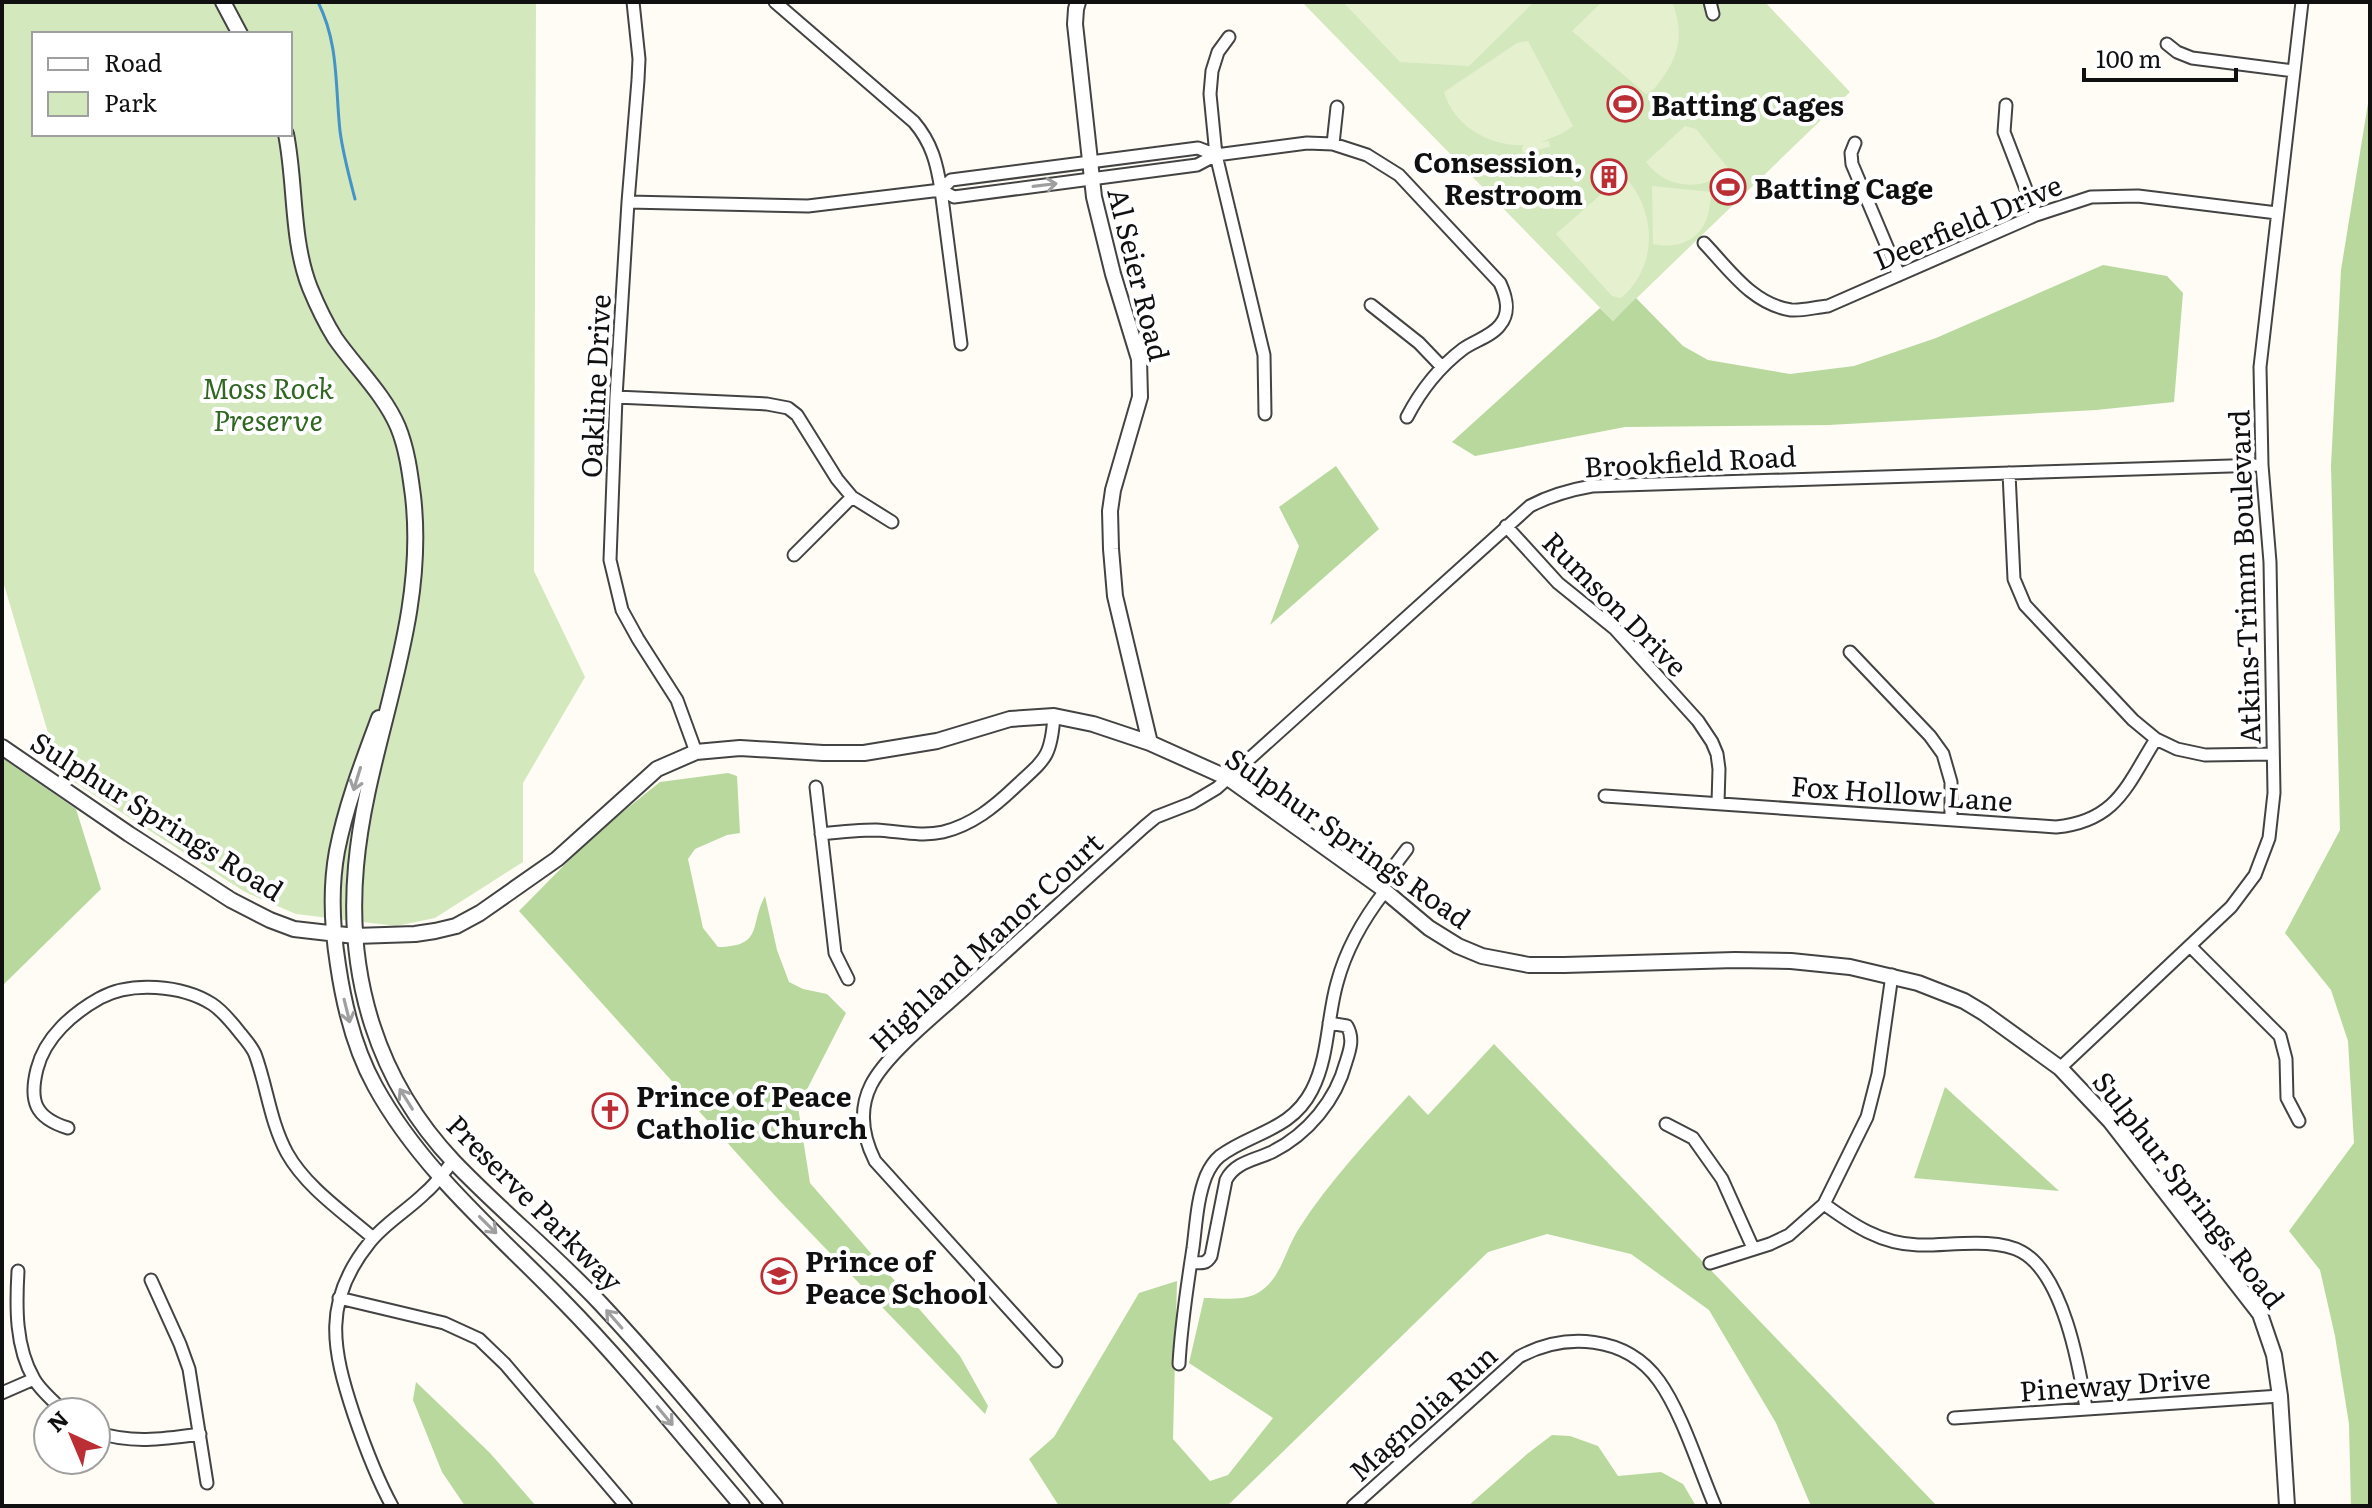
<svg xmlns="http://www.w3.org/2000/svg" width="2372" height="1508" font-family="Literata,serif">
<rect width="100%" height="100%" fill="#fefcf4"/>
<path fill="#d4e8be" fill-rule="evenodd" d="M2 2H536L534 571 585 677 523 783V862L435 918 396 926 296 914 245 892 60 773 2 578ZM34 34H290V134H34Z
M1302 2H1765L1850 92 1613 321Z"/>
<path fill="#b8d89e" d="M2370 91V1506H2351L2349 1424 2335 1336 2320 1270 2289 1231 2354 1143 2348 1041 2331 990 2285 933 2340 830 2331 466 2341 270Z
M2103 265 2167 276 2183 293 2174 402 2096 410 1829 425 1625 427 1475 456 1452 442 1600 308 1613 321 1636 298 1683 346 1708 360 1790 374 1854 366 1936 338Z
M1336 466 1379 529 1270 625 1299 546 1279 507Z
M2 758 76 809 101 889 2 986Z
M728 773 737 776 740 833 727 835 695 849 688 859 703 928 718 947C764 946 749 926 765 896L777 950 789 982 803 989 827 994 846 1013 798 1107 810 1183 960 1356 988 1406 985 1414 778 1199 519 911 594 835 660 782Z
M1494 1044 1937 1506H1811L1776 1423 1709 1310 1631 1254 1547 1234 1488 1252 1227 1506H1059L1029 1459 1054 1437 1139 1293 1177 1281 1173 1439 1210 1481 1228 1475 1273 1418 1189 1363 1204 1298C1220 1298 1239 1301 1254 1295 1281 1282 1284 1252 1298 1230 1330 1180 1370 1138 1409 1095L1428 1115Z
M1945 1087 2059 1191 1914 1178Z
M416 1382 490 1453 536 1506H465L442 1472 413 1400Z
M1552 1435 1570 1436 1598 1446 1618 1476 1661 1472 1683 1484 1696 1506H1468L1527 1454Z"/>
<path fill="#e5f0cf" d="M1343 2H1534L1469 66 1400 62Z
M1602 2H1672C1684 31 1680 56 1660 81 1656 87 1653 91 1646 94L1572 31Z
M1528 41 1573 126 1561 134 1541 142 1549 141 1550 147 1523 153 1522 147 1525 145C1491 147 1454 127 1444 92L1517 43Z
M1625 87 1639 113 1626 121 1612 94Z
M1685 126 1696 129 1728 168C1705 193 1666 189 1646 162Z
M1623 175C1657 209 1659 266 1621 298L1612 296 1556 234Z
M1652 186 1712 192C1710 200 1710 210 1707 218 1698 242 1676 249 1653 244Z"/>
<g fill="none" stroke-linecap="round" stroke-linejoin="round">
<path stroke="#4593c7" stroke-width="3" d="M318 2C339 44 335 85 340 131 343 154 349 176 355 199"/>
<defs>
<path id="minor" d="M633 2 639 59 638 80 628 202 616 397 610 560 622 610 638 639 677 700 696 752
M775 2 914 122C932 143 937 164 941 190L961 344
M1710 2 1713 14
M1229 37 1218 52 1212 71 1210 94 1216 155 1264 355 1265 414
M2167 44 2177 52 2192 58 2294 71
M2006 105 2004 132 2036 215
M1855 143 1851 153 1852 164 1899 275
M1333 144 1337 107
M1216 155 1307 143 1333 144 1367 155 1399 175 1500 283C1506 296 1511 312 1500 325 1492 336 1474 341 1463 349 1438 368 1421 390 1407 417
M628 202 808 206 941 190 954 197 1197 165 1216 155 1198 148 951 180 941 190
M1704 243C1729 269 1752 304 1791 310 1802 311 1816 307 1828 306L2036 215 2091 197 2138 196 2277 213
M1371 305 1419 343 1442 367
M616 397 767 404 788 408 797 415 837 479 852 497 892 522
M2009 473 2014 579 2025 605 2133 720 2156 739 2177 749 2205 755 2273 754
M1506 526 1558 583 1615 629 1698 721 1712 742 1717 754 1719 769 1718 803
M794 555 852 497
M1850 652 1930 736 1943 754 1951 782V819
M816 787 835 953 848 979
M1605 796 2056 827C2117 821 2127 785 2156 739
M821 834C839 832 857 830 876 830 898 831 921 837 943 832 972 825 994 807 1015 787 1045 759 1051 758 1054 716
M1379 886 1407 849
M2190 946 2280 1036 2286 1059 2287 1098 2299 1121
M2060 1068 2231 907 2255 875 2269 838 2274 793 2270 562 2262 465 2260 367 2302 2
M1666 1124 1693 1138 1722 1179 1753 1248
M68 1128C35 1118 29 1101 37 1069 45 1037 73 1013 100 998 131 981 182 985 212 1004 223 1011 233 1024 241 1034 246 1040 252 1047 255 1054 267 1086 270 1122 287 1153 306 1187 343 1212 373 1238
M1824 1204C1853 1225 1881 1244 1918 1245 1948 1246 1995 1237 2022 1252 2063 1275 2079 1365 2086 1408
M1191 1262C1200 1263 1206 1265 1211 1256L1226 1180C1235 1162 1255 1160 1272 1152 1308 1134 1336 1100 1346 1062 1350 1050 1354 1038 1347 1026L1329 1023
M1710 1263 1770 1244 1789 1235 1824 1204 1867 1117 1878 1074 1892 975
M18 1271C16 1306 15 1347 34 1379 41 1391 54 1402 65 1412
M151 1280 180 1344 189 1369 207 1483
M339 1298 444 1323 479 1339 505 1364 626 1506
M1056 1361 875 1161C863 1137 858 1111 871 1085 886 1055 937 1014 964 990 1024 936 1084 881 1144 827L1156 817 1192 803 1217 788 1530 506C1551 495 1569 490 1592 486L2262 465
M1179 1364C1181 1325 1187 1287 1193 1248 1196 1225 1197 1199 1206 1176 1209 1169 1214 1161 1220 1156 1252 1132 1291 1131 1312 1090 1329 1057 1327 1018 1337 983 1346 949 1364 918 1385 891
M2 1393 34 1379
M1954 1418 2280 1396
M96 1432C131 1444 164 1439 200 1434
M392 1506C376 1477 365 1447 354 1415 332 1349 322 1301 370 1242 385 1223 408 1210 425 1193 436 1184 444 1172 453 1161
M1353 1506 1519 1357C1565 1332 1626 1335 1659 1381 1682 1413 1699 1469 1715 1506"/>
<path id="tertiary" d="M223 2 240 34
M1078 2 1076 9 1075 24 1094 197 1113 274 1139 359 1140 397 1113 490 1110 511 1111 549 1115 596 1150 743
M286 134C296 184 291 240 310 288 317 305 325 322 335 338 355 367 384 394 398 427 407 449 410 473 413 496 428 626 367 741 356 866 346 977 377 1081 454 1162 501 1211 554 1254 601 1304 661 1368 718 1438 775 1506
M379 718C363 761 346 805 337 851 330 889 332 927 338 965 344 1006 355 1050 375 1086 421 1170 497 1233 562 1300 626 1365 683 1437 742 1506
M2 747 129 834 231 900 270 920 294 929 355 936 415 934 435 931 456 926 480 913 557 859 657 769 696 752 740 748 823 753H864L937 741 1010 719 1054 716 1093 724 1150 743 1228 778 1379 886 1429 928 1458 946 1482 956 1529 965H1564L1735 960 1791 961 1850 967 1918 983 1964 1001 1984 1013 2060 1068 2110 1121 2260 1314 2274 1355 2280 1396 2287 1506"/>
</defs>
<use href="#minor" stroke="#434343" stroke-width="15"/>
<use href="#tertiary" stroke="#434343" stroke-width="18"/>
<use href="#minor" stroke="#fff" stroke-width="11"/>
<use href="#tertiary" stroke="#fff" stroke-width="14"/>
</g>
<defs><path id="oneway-shaft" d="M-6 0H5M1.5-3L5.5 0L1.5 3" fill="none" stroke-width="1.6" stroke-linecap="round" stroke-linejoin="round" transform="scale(2)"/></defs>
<g stroke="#9f9f9f">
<use href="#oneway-shaft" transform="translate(1045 185) rotate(-7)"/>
<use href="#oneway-shaft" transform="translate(357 779) rotate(107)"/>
<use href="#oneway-shaft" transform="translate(347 1011) rotate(76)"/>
<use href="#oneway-shaft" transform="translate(406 1099) rotate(-122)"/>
<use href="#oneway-shaft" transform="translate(488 1225) rotate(45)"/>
<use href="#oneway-shaft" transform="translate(614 1319) rotate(-131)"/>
<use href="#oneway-shaft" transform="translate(665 1416) rotate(50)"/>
</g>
<defs>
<symbol id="stadium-ring" viewBox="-11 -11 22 22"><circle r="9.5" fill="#fff" stroke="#ba2e34" stroke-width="1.5"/><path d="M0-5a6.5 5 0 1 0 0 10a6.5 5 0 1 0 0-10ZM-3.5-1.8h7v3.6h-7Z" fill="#ba2e34"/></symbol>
<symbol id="building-ring" viewBox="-11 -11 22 22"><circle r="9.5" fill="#fff" stroke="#ba2e34" stroke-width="1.5"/><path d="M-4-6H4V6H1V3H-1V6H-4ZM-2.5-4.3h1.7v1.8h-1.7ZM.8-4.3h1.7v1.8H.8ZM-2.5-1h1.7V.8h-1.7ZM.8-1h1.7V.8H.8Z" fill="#ba2e34"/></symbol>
<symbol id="church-ring" viewBox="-11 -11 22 22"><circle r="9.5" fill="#fff" stroke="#ba2e34" stroke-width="1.5"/><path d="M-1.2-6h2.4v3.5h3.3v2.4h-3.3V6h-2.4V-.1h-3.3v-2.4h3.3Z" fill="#ba2e34"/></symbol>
<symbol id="school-ring" viewBox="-11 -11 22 22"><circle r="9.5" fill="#fff" stroke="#ba2e34" stroke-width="1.5"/><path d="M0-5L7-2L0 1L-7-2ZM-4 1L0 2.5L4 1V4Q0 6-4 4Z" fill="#ba2e34"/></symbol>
</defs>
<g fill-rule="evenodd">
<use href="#stadium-ring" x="1605" y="84" width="40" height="40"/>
<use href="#building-ring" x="1589" y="157" width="40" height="40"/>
<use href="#stadium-ring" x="1708" y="167" width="40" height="40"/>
<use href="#church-ring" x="590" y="1091" width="40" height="40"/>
<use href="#school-ring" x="759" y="1256" width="40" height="40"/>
</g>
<g text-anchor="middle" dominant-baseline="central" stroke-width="8" stroke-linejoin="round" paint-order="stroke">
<g font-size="28" font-weight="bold" fill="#101010" stroke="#fff" text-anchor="start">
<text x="1651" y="104">Batting Cages</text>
<text x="1583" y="161" text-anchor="end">Consession,<tspan x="1583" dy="32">Restroom</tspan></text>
<text x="1754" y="187">Batting Cage</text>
<text x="636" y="1095">Prince of Peace<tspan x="636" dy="32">Catholic Church</tspan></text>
<text x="805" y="1260">Prince of<tspan x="805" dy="32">Peace School</tspan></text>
</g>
<g font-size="28" fill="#101010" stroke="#fff">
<text transform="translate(1967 221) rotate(-23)">Deerfield Drive</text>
<text transform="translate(1140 274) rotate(76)">Al Seier Road</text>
<text transform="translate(594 386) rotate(-87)">Oakline Drive</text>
<text transform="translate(1690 460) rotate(-3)">Brookfield Road</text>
<text transform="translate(2243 577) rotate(-92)">Atkins-Trimm Boulevard</text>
<text transform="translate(1616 603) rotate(45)">Rumson Drive</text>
<text transform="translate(1902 792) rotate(4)">Fox Hollow Lane</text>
<text transform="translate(158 815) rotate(32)">Sulphur Springs Road</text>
<text transform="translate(1349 837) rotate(35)">Sulphur Springs Road</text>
<text transform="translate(985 941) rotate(-43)">Highland Manor Court</text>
<text transform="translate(2190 1189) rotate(52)">Sulphur Springs Road</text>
<text transform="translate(536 1202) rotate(45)">Preserve Parkway</text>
<text transform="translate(2115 1383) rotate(-4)">Pineway Drive</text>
<text transform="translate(1422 1412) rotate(-42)">Magnolia Run</text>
</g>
<g font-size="28" font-style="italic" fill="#306622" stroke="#fff">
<text x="268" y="387">Moss Rock<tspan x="268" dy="32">Preserve</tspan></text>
</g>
</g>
<rect width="2372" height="1508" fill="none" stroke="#101010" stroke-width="8"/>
<rect x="32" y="32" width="260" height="104" fill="#ffffff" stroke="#9f9f9f" stroke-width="2"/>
<rect x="48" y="58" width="40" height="12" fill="#ffffff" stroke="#9f9f9f" stroke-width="2"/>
<text x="104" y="72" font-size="24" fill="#101010">Road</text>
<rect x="48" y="92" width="40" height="24" fill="#d4e8be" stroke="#9f9f9f" stroke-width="2"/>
<text x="104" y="112" font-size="24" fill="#101010">Park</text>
<g transform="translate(72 1436) rotate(316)"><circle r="38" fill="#ffffff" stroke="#9f9f9f" stroke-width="2"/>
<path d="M0-6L14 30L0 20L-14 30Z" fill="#ba2e34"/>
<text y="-12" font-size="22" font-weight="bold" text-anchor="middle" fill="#101010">N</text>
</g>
<path d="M2084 68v12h152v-12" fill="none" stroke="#101010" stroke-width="4"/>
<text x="2096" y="68" font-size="24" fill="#101010" stroke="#ffffff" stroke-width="6" paint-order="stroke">100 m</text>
</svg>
